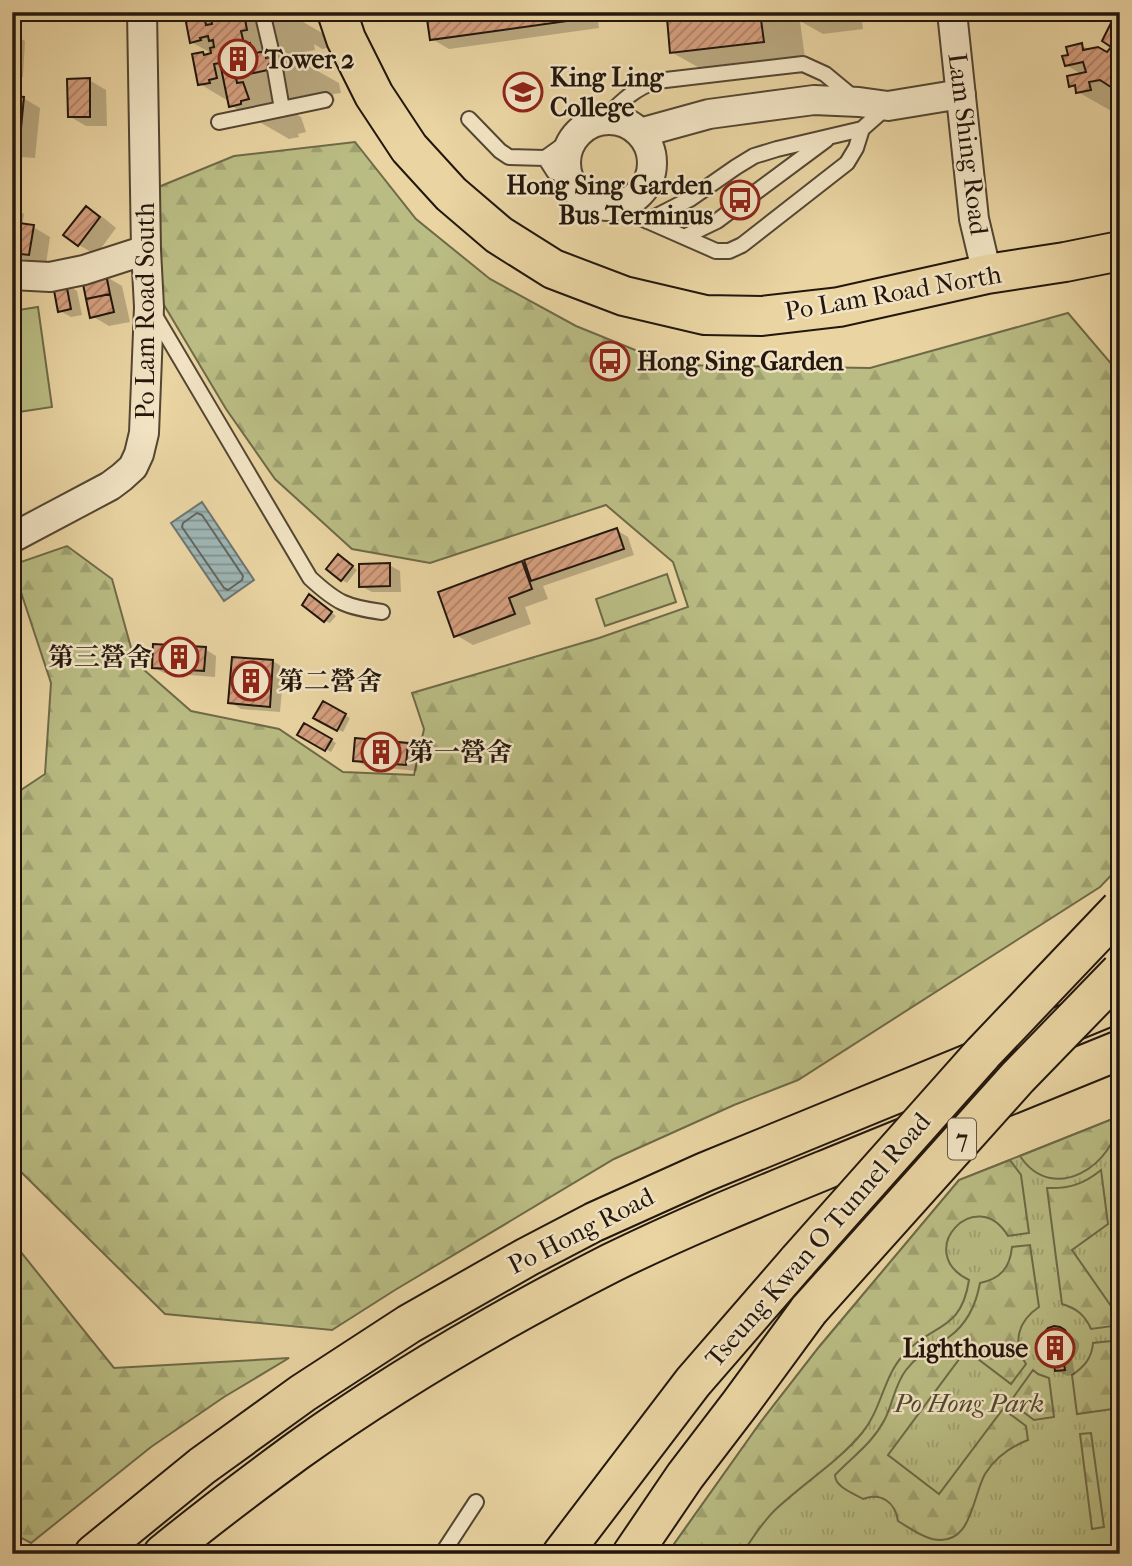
<svg xmlns="http://www.w3.org/2000/svg" width="1132" height="1566" font-family="'IM FELL French Canon','Noto Serif TC',serif">
<defs>
<pattern id="grass-tufts" width="24" height="20" patternUnits="userSpaceOnUse" patternTransform="scale(1.75)"><rect width="24" height="20" fill="#b9bc83"/><path d="M3 7l-1-3M5 7V3M7 7l1-3M15 17l-1-3M17 17v-4M19 17l1-3" fill="none" stroke="#9fa170"/></pattern>
<pattern id="forest-firs" width="22" height="20" patternUnits="userSpaceOnUse" patternTransform="scale(1.75)"><rect width="22" height="20" fill="#b9bc83"/><path d="M5 1l3.5 6h-7zM16 11l3.5 6h-7z" fill="#9fa170"/></pattern>
<pattern id="water-rules" width="6" height="5" patternUnits="userSpaceOnUse" patternTransform="scale(1.75)"><rect width="6" height="5" fill="#9fb5b3"/><path d="M0 2.5h6" fill="none" stroke="#819290"/></pattern>
<pattern id="building-hatch" width="6" height="6" patternUnits="userSpaceOnUse" patternTransform="scale(1.75)"><rect width="6" height="6" fill="#d59f7f"/><path d="M-1 1l2-2M0 6l6-6M5 7l2-2" fill="none" stroke="#ac8166"/></pattern>
</defs>
<rect width="100%" height="100%" fill="#e9d4a2"/>
<filter id="stains"><feTurbulence type="fractalNoise" baseFrequency=".00286" numOctaves="4"/><feColorMatrix values="0 0 0 0 .2 0 0 0 0 .09 0 0 0 0 .02 0 0 0 .5 -.17"/></filter>
<radialGradient id="worn" r=".72"><stop offset=".6" stop-color="#630" stop-opacity="0"/><stop offset="1" stop-color="#630" stop-opacity=".3"/></radialGradient>
<path fill="url(#grass-tufts)" stroke="#6e6a48" stroke-width="2" d="M1120 1116V1554H667L760 1423 819 1347 959 1180Z"/>
<path fill="url(#forest-firs)" stroke="#6e6a48" stroke-width="2" d="M355 142 416 219 490 279 576 326 672 365 870 368 1068 313 1120 374V866L1100 887 798 1080 734 1105 614 1159 395 1290 332 1330 165 1314 12 1163V796L45 774 51 683 12 565 67 546 112 579 135 662 191 711 279 729 343 772 414 775 424 729 412 693 599 638 688 607 673 562 606 505 430 563 352 549 275 479 226 409 161 300 156 188 234 156Z
M1120 1116C1116 1165 1053 1206 1020 1156Z
M1010 1160 1021 1175 1029 1233 1008 1236C976 1183 912 1252 969 1280 961 1332 933 1323 905 1353 883 1376 882 1409 862 1433 837 1463 802 1484 774 1511 761 1524 752 1539 742 1554H667L760 1423 819 1347 959 1180Z
M1101 1170 1108 1224 1072 1250 1120 1319V1325L1091 1329C1085 1315 1076 1308 1062 1304L1047 1188C1069 1189 1084 1184 1101 1170Z
M12 1241 114 1368 289 1358 224 1397 151 1447 31 1543 12 1533Z
M1030 1245 1039 1307C1018 1321 1012 1342 1026 1364L1011 1384 966 1350 888 1455 939 1494 1003 1409 1026 1426 1028 1440C1010 1447 995 1458 985 1474 972 1497 972 1548 932 1539 920 1536 908 1527 898 1521 895 1502 881 1492 863 1499 853 1493 835 1487 835 1475 854 1455 872 1444 885 1419 893 1403 895 1384 906 1370 920 1352 932 1349 949 1337 967 1324 976 1305 980 1283 1000 1279 1010 1268 1012 1247Z
M1120 1340V1408L1077 1414 1072 1375C1084 1367 1092 1358 1093 1343Z
M1033 1370 1038 1374 1049 1378 1054 1417 1034 1420 1010 1402Z
M1091 1433 1104 1527 1092 1529 1080 1434Z"/>
<path fill="#b9bc83" stroke="#6e6a48" stroke-width="2" d="M38 307 52 407 12 413V311Z
M667 574 676 602 605 626 596 599Z"/>
<path fill="url(#water-rules)" stroke="#6d7671" stroke-width="2" d="M202 502 254 580 224 601 171 523Z"/>
<path fill="#0003" d="M211 12H286L329 37 331 47 322 49 314 44 315 50 303 52 305 64 339 83 341 93 333 94 335 101 309 106 294 113 301 117 306 132 298 134 299 137 289 139 230 105V102L200 84 203 54 206 56 213 54 191 42 203 13 213 19Z
M428 12H597L599 28 449 49 432 39Z
M707 12H861L863 29 823 34 800 21 806 66 714 76 671 52Z
M1120 12V116L1078 92 1077 89 1071 85 1083 75 1066 65 1081 45 1090 50 1108 54 1114 47 1115 19Z
M12 34 25 41 23 77 12 76Z
M89 80 106 90 107 126H86L69 116Z
M12 97 23 98 40 108 35 158 20 157 12 152Z
M12 207 24 214 22 225 33 227 50 237 46 264 27 261 12 253Z
M87 208 104 218 116 228 96 255 79 245Z
M105 276 122 286 130 322 109 326 92 316Z
M66 284 77 291 82 315 71 317 60 311Z
M617 530 628 537 634 555 543 586 548 599 525 607 531 624 473 645 456 635 522 563 528 567Z
M344 559 357 570 347 583 342 580Z
M389 565 400 571 401 592H372L361 586Z
M314 599 336 616 330 623 325 621Z
M205 649 216 656 215 677 164 673 153 667Z
M273 661 284 668 280 712 241 709 230 702Z
M323 704 350 718 343 732 316 718Z
M305 725 336 743 331 752 300 734Z
M407 744 419 751 417 771 366 766 355 760Z
M1059 1329 1076 1339 1079 1343V1348L1077 1353 1072 1358 1075 1375 1067 1376 1056 1370Z"/>
<g fill="none" stroke-linecap="round" stroke-linejoin="round">
<path stroke="#616660" stroke-width="2" d="M197 513 202 515 243 576 242 580 228 590 224 588 182 527 183 523Z"/>
</g>
<path fill="url(#building-hatch)" stroke="#23170d" stroke-width="2" d="M184 12H203L206 25 212 24 210 12H257L258 17 245 19 247 30 241 31 244 44 250 43 252 54 265 51 266 58 270 57 269 50 281 48 283 60 276 61 277 68 249 74 247 65 240 66 242 76 236 77 237 83 243 82 249 99 241 101V104L229 107 220 63 214 64 217 78 209 80 210 83 198 85 192 54 203 52 204 55 211 53 210 48 214 47 213 40 209 41 208 36 200 38 201 40 190 43Z
M426 12H581L582 19 430 40Z
M705 12H760L764 42 670 53 667 18Z
M1112 12H1120V93L1100 80 1089 82 1091 90 1076 93 1075 85 1069 87 1067 76 1086 72 1083 62 1065 66 1062 56 1068 55 1066 47 1082 43 1083 50 1098 47 1107 52 1111 47 1102 41 1113 19Z
M90 78V117H68L67 79Z
M12 96 24 97 19 149H12Z
M86 206 100 217 78 246 63 235Z
M12 222 34 225 29 255 12 253Z
M106 274 110 294 86 299 82 279Z
M66 283 71 309 58 312 53 285Z
M110 294 114 312 90 318 86 299Z
M617 528 624 549 531 581 524 560Z
M338 554 353 566 341 581 326 569Z
M522 561 532 589 509 598 515 614 454 637 438 592Z
M390 563V586L359 587V564Z
M309 594 332 612 324 622 302 605Z
M153 644 206 647 204 671 152 668Z
M232 657 273 660 270 707 228 703Z
M323 701 346 714 337 731 313 718Z
M304 723 332 739 325 751 297 735Z
M355 738 408 743 406 765 353 761Z
M1054 1326 1060 1327 1065 1330 1068 1335 1069 1341 1066 1347 1062 1351 1065 1370 1055 1371 1052 1352 1047 1349 1043 1344 1044 1333 1048 1328Z"/>
<g fill="none" stroke-linecap="round" stroke-linejoin="round">
<defs>
<path id="service" d="M263 16 271 50
M275 69 282 109
M469 119 500 151 509 157 545 158 573 138
M604 119C620 103 634 88 657 81L803 64 825 74 854 98
M219 122 325 100
M545 158 554 172 566 171
M616 207 716 251H729L742 245 847 163 856 148 862 129 887 107
M647 221 690 199 736 167 754 156 777 149 862 129
M684 237 717 221 826 140
M154 314 310 578C337 603 346 607 382 612
M442 1554 476 1502"/>
<path id="minor" d="M952 12 974 219 987 274
M566 163a43 43 0 1 1 86 0a43 43 0 1 1-86 0Z
M640 133 709 114 814 100 859 102 888 106 961 94
M12 275 50 277 84 270 146 250
M12 538 110 486 122 477 133 467 139 454 144 433 149 307 146 250 142 12"/>
<path id="primary" d="M337 12 346 39 374 95 409 148 451 194 499 235 553 269 624 296 705 315 762 316 839 307 987 274 1065 262 1120 251
M94 1554 202 1466 303 1393 409 1324 527 1257 594 1222 705 1172 1120 1002
M163 1554C207 1518 252 1484 297 1451 396 1380 503 1318 611 1263 684 1227 761 1196 837 1165 931 1127 1025 1088 1120 1050"/>
<path id="trunk" d="M562 1554 693 1382 798 1261
M632 1554 685 1476 740 1404 809 1310"/>
</defs>
<use href="#service" stroke="#544632" stroke-width="18"/>
<use href="#minor" stroke="#544632" stroke-width="32"/>
<use href="#primary" stroke="#23170d" stroke-width="42"/>
<use href="#trunk" stroke="#23170d" stroke-width="42"/>
<use href="#service" stroke="#f1e3c3" stroke-width="14"/>
<use href="#minor" stroke="#f1e3c3" stroke-width="28"/>
<use href="#primary" stroke="#e9d4a2" stroke-width="38"/>
<use href="#trunk" stroke="#e9d4a2" stroke-width="38"/>
<defs>
<path id="trunk-bridge" d="M798 1261 983 1053 1120 909
M809 1310 1018 1077 1120 972"/>
</defs>
<use href="#trunk-bridge" stroke="#23170d" stroke-width="42" stroke-linecap="butt"/>
<use href="#trunk-bridge" stroke="#e9d4a2" stroke-width="38"/>
</g>
<defs>
<symbol id="building-ring" viewBox="-11 -11 22 22"><circle r="9.5" fill="#f1e3c3" stroke="#8f2418" stroke-width="1.5"/><path d="M-4-6H4V6H1V3H-1V6H-4ZM-2.5-4.3h1.7v1.8h-1.7ZM.8-4.3h1.7v1.8H.8ZM-2.5-1h1.7V.8h-1.7ZM.8-1h1.7V.8H.8Z" fill="#8f2418"/></symbol>
<symbol id="school-ring" viewBox="-11 -11 22 22"><circle r="9.5" fill="#f1e3c3" stroke="#8f2418" stroke-width="1.5"/><path d="M0-5L7-2L0 1L-7-2ZM-4 1L0 2.5L4 1V4Q0 6-4 4Z" fill="#8f2418"/></symbol>
<symbol id="bus-ring" viewBox="-11 -11 22 22"><circle r="9.5" fill="#f1e3c3" stroke="#8f2418" stroke-width="1.5"/><path d="M-5-6H5V4H4V6H2V4H-2V6H-4V4H-5ZM-3.5-4V0h7V-4ZM-3.5 1.2v1.5H-2V1.2ZM2 1.2v1.5H3.5V1.2Z" fill="#8f2418"/></symbol>
</defs>
<g fill-rule="evenodd">
<use href="#building-ring" x="216" y="37" width="44" height="44"/>
<use href="#school-ring" x="501" y="70" width="44" height="44"/>
<use href="#bus-ring" x="718" y="178" width="44" height="44"/>
<use href="#bus-ring" x="588" y="339" width="44" height="44"/>
<use href="#building-ring" x="157" y="635" width="44" height="44"/>
<use href="#building-ring" x="229" y="659" width="44" height="44"/>
<use href="#building-ring" x="359" y="730" width="44" height="44"/>
<use href="#building-ring" x="1033" y="1326" width="44" height="44"/>
</g>
<g text-anchor="middle" dominant-baseline="central" stroke-width="5" stroke-linejoin="round" paint-order="stroke">
<rect fill="#f1e3c3" stroke="#615444" stroke-width="2" x="948" y="1118.5" width="28" height="41" rx="5"/>
<g font-size="24" font-weight="bold" fill="#23170d">
<text x="962" y="1139">7</text>
</g>
<g font-size="26" font-weight="bold" fill="#23170d" stroke="#f1e3c3" text-anchor="start">
<text x="265" y="59">Tower 2</text>
<text x="550" y="77">King Ling<tspan x="550" dy="30">College</tspan></text>
<text x="713" y="185" text-anchor="end">Hong Sing Garden<tspan x="713" dy="30">Bus Terminus</tspan></text>
<text x="637" y="361">Hong Sing Garden</text>
<text x="152" y="657" text-anchor="end">第三營舍</text>
<text x="278" y="681">第二營舍</text>
<text x="408" y="752">第一營舍</text>
<text x="1028" y="1348" text-anchor="end">Lighthouse</text>
</g>
<g font-size="26" fill="#23170d" stroke="#f1e3c3">
<text transform="translate(968 144) rotate(83)">Lam Shing Road</text>
<text transform="translate(893 293) rotate(-10)">Po Lam Road North</text>
<text transform="translate(145 311) rotate(-90)">Po Lam Road South</text>
<text transform="translate(581 1231) rotate(-27)">Po Hong Road</text>
<text transform="translate(818 1240) rotate(-49)">Tseung Kwan O Tunnel Road</text>
</g>
<g font-size="26" font-style="italic" fill="#504930" stroke="#f1e3c3">
<text x="969" y="1403">Po Hong Park</text>
</g>
</g>
<rect width="1132" height="1566" fill="none" stroke="#e9d4a2" stroke-width="42"/>
<rect x="14" y="14" width="1104" height="1538" fill="none" stroke="#23170d" stroke-width="3.5"/>
<rect x="21" y="21" width="1090" height="1524" fill="none" stroke="#23170d" stroke-width="2"/>
<rect width="100%" height="100%" filter="url(#stains)"/>
<rect width="100%" height="100%" fill="url(#worn)"/>
</svg>
